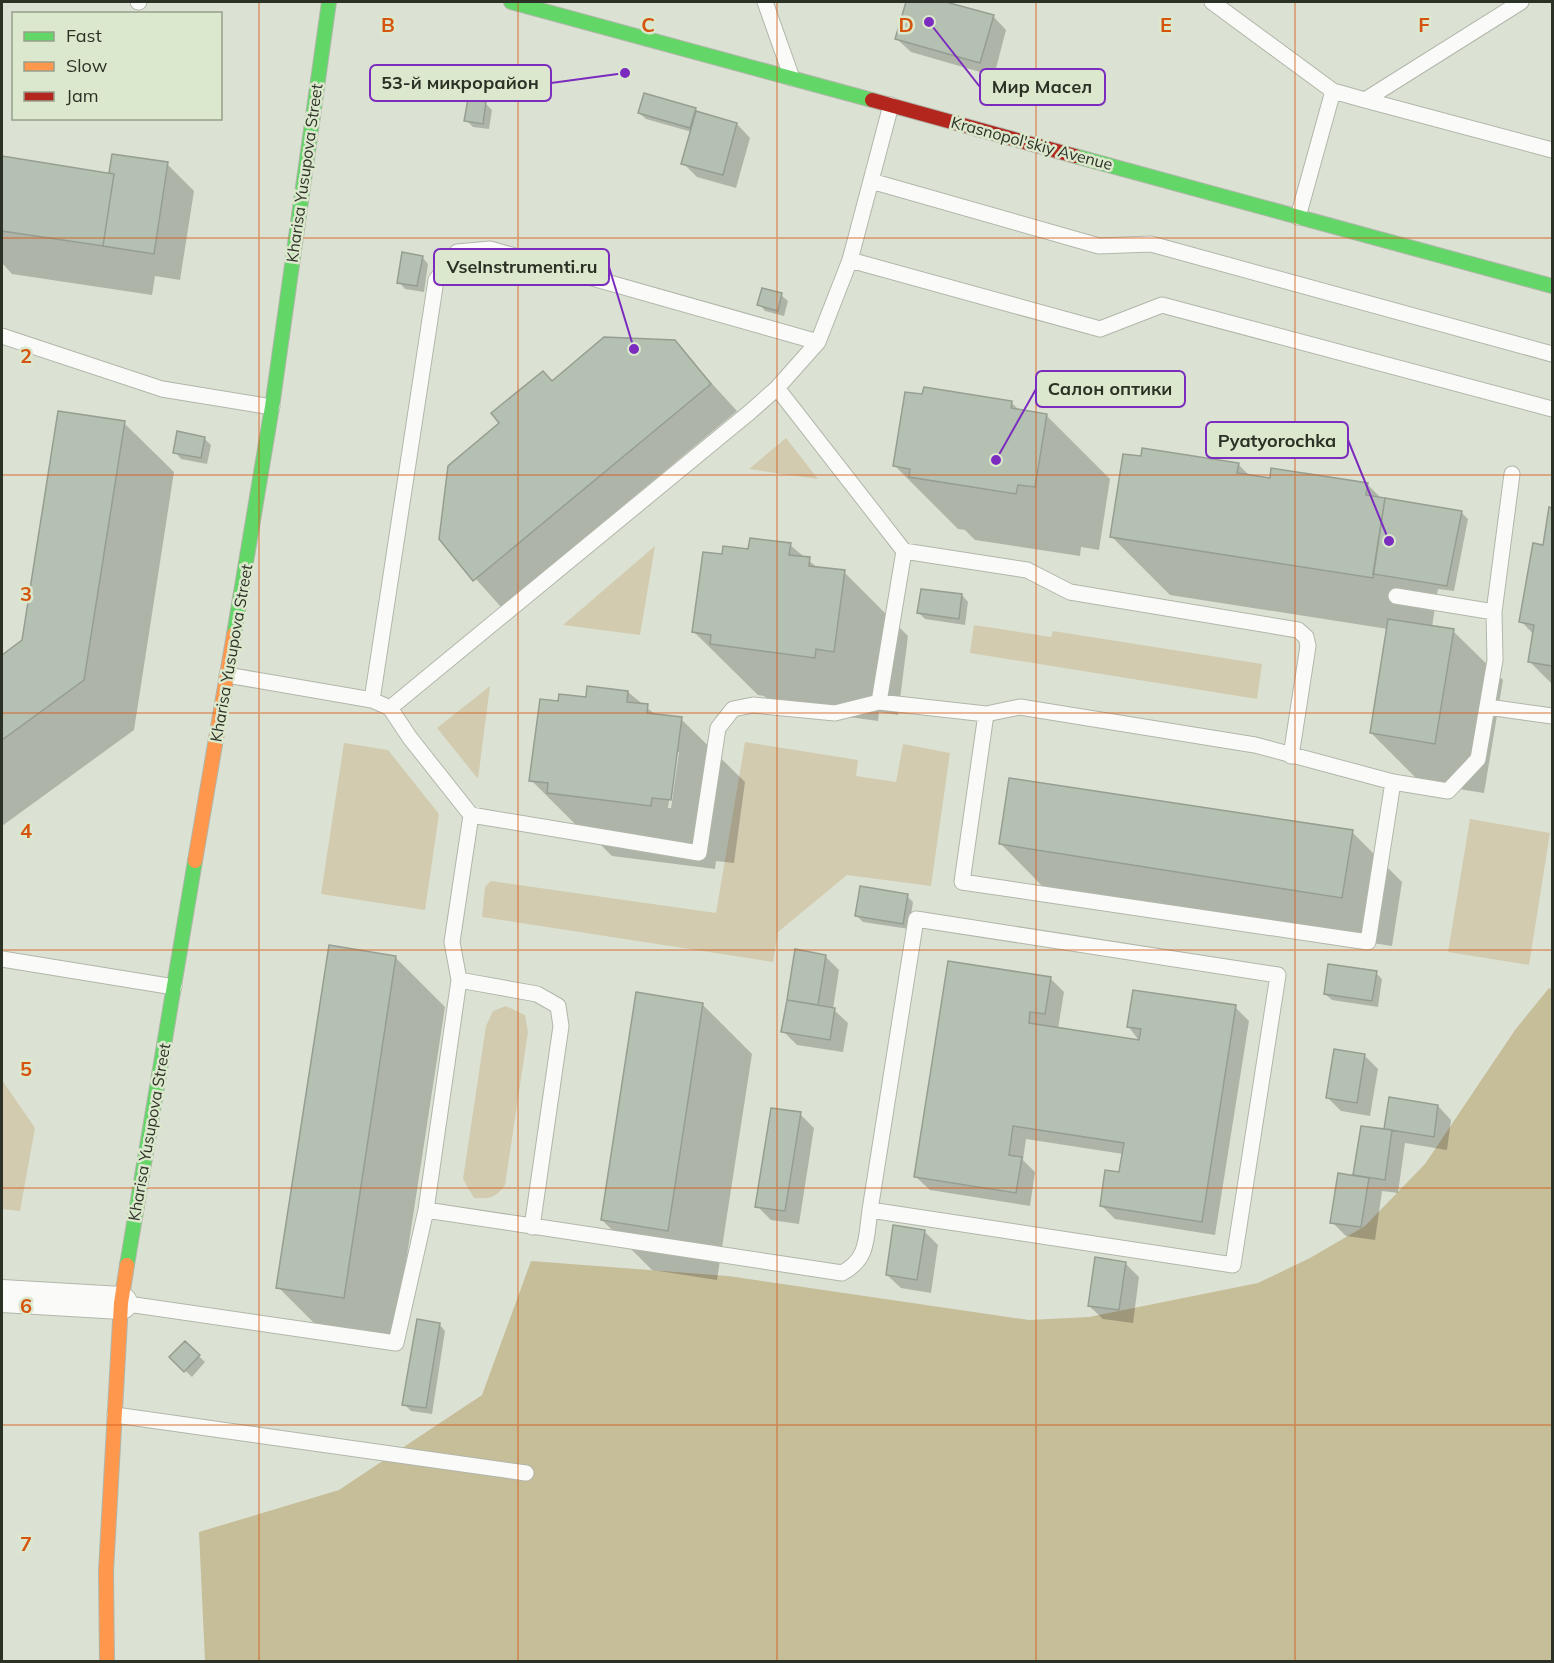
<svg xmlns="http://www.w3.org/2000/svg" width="1554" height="1663" font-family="Mulish,sans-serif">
<rect width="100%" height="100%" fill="#dbe2d3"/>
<path fill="#d2cbaf" d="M786 438 818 479 749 469Z
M655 546 640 635 563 625Z
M974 625 1051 637 1053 631 1262 664 1257 699 970 653Z
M490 686 478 779 437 728Z
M745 742 858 760 856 776 896 782 903 744 950 753 931 886 847 875 778 932 773 962 482 917 485 887 491 881 716 913Z
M344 743 388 750 439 814 425 910 321 894Z
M1470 819 1550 833 1529 965 1448 952Z
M506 1006 525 1015 528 1032 505 1185C496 1198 489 1199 474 1198L463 1179 486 1026 493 1011Z
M2 1080 35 1128 20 1211 2 1209Z"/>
<path fill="#c6bd99" d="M1549 988 1552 989V1661H205L199 1532 339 1490 482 1395 531 1261 728 1276 1029 1320 1089 1317 1258 1283 1310 1258 1365 1226 1425 1164 1515 1030Z"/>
<path fill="#0003" fill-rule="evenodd" d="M908 2H940L993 16 1006 30 994 76 911 52 897 39Z
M486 104 492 110 489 129 473 127 466 120Z
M695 109 700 114 737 124 750 138 736 188 697 177 683 163 692 132 646 119 639 113Z
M2 155 5 158 110 174 113 156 167 164 194 191 180 280 155 276 152 295 12 274 2 263Z
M422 257 428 264 424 292 405 289 399 282Z
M781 295 788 301 784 316 765 311 759 304Z
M674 342 737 411 501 607 440 539 502 424 553 382Z
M925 389 1012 403 1020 411 1046 415 1110 479 1099 550 1081 547 1080 556 975 540 965 530 958 529 894 465Z
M124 423 174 472 134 730 2 826V657L23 641Z
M204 438 211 445 207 464 181 459 175 452Z
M1238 464 1250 476 1271 479 1367 484 1383 500 1461 512 1468 519 1454 591 1438 589 1432 627 1453 631 1503 680 1484 793 1421 783 1371 733 1388 629 1170 595 1112 537Z
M1550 509H1552V684L1529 661 1534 635 1521 621 1544 547Z
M790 545 819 569 844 572 908 636 898 715 879 712 878 721 775 707 764 696 758 695 694 632 723 556Z
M962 595 968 602 965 625 925 619 919 613Z
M628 692 657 716 681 719 745 782 734 863 716 861 715 869 612 856 601 845 595 844 531 780 559 703ZM676 752H679L671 808H668Z
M1352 832 1402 882 1392 946 1050 894 1001 844Z
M907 896 913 902 909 929 863 922 857 916Z
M796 951 825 956 839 970 833 1009 848 1023 843 1052 797 1045 783 1031Z
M395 957 445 1007 393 1347 328 1337 278 1287Z
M1376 973 1382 979 1378 1007 1332 1000 1325 994Z
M1050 978 1064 992 1058 1029 1140 1042 1128 1026 1235 1007 1249 1021 1215 1235 1115 1219 1101 1205 1120 1174 1123 1154 1026 1139 1023 1160 1035 1172 1030 1206 930 1190 916 1177Z
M702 1004 752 1054 717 1280 652 1270 602 1220Z
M1364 1055 1378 1069 1370 1116 1341 1111 1327 1097Z
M1438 1106 1451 1120 1447 1150 1405 1143 1398 1193 1382 1191 1375 1240 1346 1236 1332 1222 1355 1177 1362 1128 1385 1131Z
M800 1114 814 1128 799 1224 771 1220 757 1206Z
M924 1231 938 1245 931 1293 901 1288 887 1275Z
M1125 1263 1139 1277 1133 1323 1103 1319 1089 1306Z
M439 1324 445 1331 432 1414 411 1411 404 1404Z
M185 1343 205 1362 192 1377 171 1357Z"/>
<path fill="#b4c0b1" stroke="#969d92" stroke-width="1.5" d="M906 2H946L994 15 980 63 895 39Z
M644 93 696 108 690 128 638 113Z
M468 99 486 102 483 124 464 121Z
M696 111 737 123 723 175 681 164Z
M112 154 168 162 154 254 103 246 114 174 109 173Z
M2 156 114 174 103 246 2 231Z
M402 252 423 256 417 286 397 283Z
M762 288 782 293 778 311 757 305Z
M604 337 675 340 711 384 473 581 439 539 448 466 499 423 491 413 543 371 552 381Z
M924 387 1012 401 1011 408 1047 414 1035 487 1018 485 1016 494 909 477 910 469 893 466 905 392 922 394Z
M58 411 125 421 84 680 2 740V655L22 640Z
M177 431 205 437 201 458 173 453Z
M1142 448 1239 463 1237 473 1270 478 1271 468 1368 483 1366 495 1385 498 1373 578 1110 537 1123 454 1141 456Z
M1385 498 1462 511 1447 586 1373 574Z
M1549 507 1552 508V666L1528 662 1534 625 1519 622 1533 543 1543 545Z
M750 538 791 543 789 555 810 557 809 566 845 570 834 652 816 649 815 658 710 644 711 635 692 632 703 552 722 554 723 546 748 549Z
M921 589 962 594 959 619 917 613Z
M1388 619 1454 629 1435 744 1370 733Z
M587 686 628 691 627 702 648 704 647 713 682 717 671 800 652 798 651 806 547 793 548 783 529 781 540 699 558 701 559 694 586 697Z
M1009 778 1353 830 1342 898 999 844Z
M860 886 908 894 903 924 855 916Z
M329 945 396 956 344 1298 276 1288Z
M795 949 826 955 818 1005 787 1000Z
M948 961 1051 977 1045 1014 1030 1012 1029 1023 1139 1040 1141 1029 1127 1027 1133 990 1236 1005 1202 1222 1100 1206 1105 1170 1119 1172 1124 1143 1013 1126 1009 1155 1022 1157 1016 1193 914 1177Z
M1328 964 1377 971 1372 1001 1324 994Z
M636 992 703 1003 668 1231 601 1220Z
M787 1000 835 1008 830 1040 781 1032Z
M1334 1049 1365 1054 1357 1103 1326 1098Z
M1389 1097 1438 1105 1434 1137 1384 1129Z
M771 1108 801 1112 785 1211 755 1207Z
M1361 1126 1392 1130 1385 1180 1353 1175Z
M1338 1173 1369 1178 1361 1227 1330 1223Z
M893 1225 925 1230 917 1280 886 1275Z
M1095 1257 1126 1262 1119 1310 1088 1306Z
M417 1319 440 1323 426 1408 402 1405Z
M185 1341 200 1355 184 1372 169 1357Z"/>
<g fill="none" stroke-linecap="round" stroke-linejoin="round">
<defs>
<path id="lane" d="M138 2H139
M765 2 792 78
M1212 2 1333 91 1365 100 1521 2
M1365 100 1552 150
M871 181 1099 246 1151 244 1552 354
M1298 217 1333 91
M850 260 1100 329 1162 305 1552 409
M2 336 162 389 272 407
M777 388 904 551
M1396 596 1494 612
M372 700 436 280 457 252 490 249 818 342
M879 702 904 551 1027 570 1070 592 1298 630 1306 637 1308 646 1291 756
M1488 707 1552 716
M390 708 750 412 777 388 818 342 850 260 891 105
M986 714 962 882 1368 942 1393 782
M471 815 699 853 718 728 733 709 753 705 835 713 879 702 986 714 1020 707 1255 745 1393 782 1448 791 1478 759 1495 660 1494 612 1512 474
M2 959 174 987
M459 980 537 994 558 1006 561 1026 532 1227
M426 1210 842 1273C869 1259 866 1237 870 1210L916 919 1278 975 1233 1265 870 1210
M121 1303 396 1343 426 1210 459 980 452 942 471 815 410 738 390 708 372 700 227 675
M115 1415 526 1473"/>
<path id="street" d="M2 1296 121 1303"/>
<path id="fast" d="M511 2 872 100
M1075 156 1552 286
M234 634 272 407 329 2
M127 1265 195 861"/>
<path id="slow" d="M195 861 234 634
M107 1662 106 1571 121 1303 127 1265"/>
<path id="jam" d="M872 100 1075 156"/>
</defs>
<use href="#lane" stroke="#b1b6aa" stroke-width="17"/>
<use href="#street" stroke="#b1b6aa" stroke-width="34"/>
<use href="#fast" stroke="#b1b6aa" stroke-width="16"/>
<use href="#slow" stroke="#b1b6aa" stroke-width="16"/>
<use href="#jam" stroke="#b1b6aa" stroke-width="16"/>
<use href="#lane" stroke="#fafbf8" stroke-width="15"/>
<use href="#street" stroke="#fafbf8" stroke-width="32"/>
<use href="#fast" stroke="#63d668" stroke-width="14"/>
<use href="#slow" stroke="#ff974d" stroke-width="14"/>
<use href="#jam" stroke="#b3261e" stroke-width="14"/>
</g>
<path fill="none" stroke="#d5550f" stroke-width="1.5" stroke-opacity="0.55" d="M259 2V1662M518 2V1662M777 2V1662M1036 2V1662M1295 2V1662M2 238H1552M2 475H1552M2 713H1552M2 950H1552M2 1188H1552M2 1425H1552"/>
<g text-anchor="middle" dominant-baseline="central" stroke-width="5" stroke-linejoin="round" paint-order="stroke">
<g font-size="16" fill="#2c3126" stroke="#dce8cd">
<text transform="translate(1032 143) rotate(15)">Krasnopol'skiy Avenue</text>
<text transform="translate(304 173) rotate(-82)">Kharisa Yusupova Street</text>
<text transform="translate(231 653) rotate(-80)">Kharisa Yusupova Street</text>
<text transform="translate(149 1132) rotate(-80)">Kharisa Yusupova Street</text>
</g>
</g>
<g font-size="20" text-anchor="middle" font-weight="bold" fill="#d5550f" stroke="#dce8cd" stroke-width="5" stroke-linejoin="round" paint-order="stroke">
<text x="388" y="32">B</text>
<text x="648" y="32">C</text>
<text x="906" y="32">D</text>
<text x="1166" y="32">E</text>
<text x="1424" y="32">F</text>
<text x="26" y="363">2</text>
<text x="26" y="601">3</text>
<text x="26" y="838">4</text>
<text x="26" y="1076">5</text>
<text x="26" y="1313">6</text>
<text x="26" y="1551">7</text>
</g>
<path fill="none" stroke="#7b2cbf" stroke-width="2" d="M625 73L551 83M929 22L980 87M634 349L609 267M996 460L1036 389M1389 541L1348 440"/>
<g fill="#7b2cbf" stroke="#dce8cd" stroke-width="2">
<circle cx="625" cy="73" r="6"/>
<circle cx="929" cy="22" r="6"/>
<circle cx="634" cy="349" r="6"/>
<circle cx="996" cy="460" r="6"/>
<circle cx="1389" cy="541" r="6"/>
</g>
<g fill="#dce8cd" stroke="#7b2cbf" stroke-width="2">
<rect x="370" y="65" width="181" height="36" rx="6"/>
<rect x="980" y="69" width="125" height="36" rx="6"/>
<rect x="434" y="249" width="175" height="36" rx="6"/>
<rect x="1036" y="371" width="149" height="36" rx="6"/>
<rect x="1206" y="422" width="142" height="36" rx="6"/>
</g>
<g font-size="18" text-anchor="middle" font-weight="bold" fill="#2c3126">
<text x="460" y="89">53-й микрорайон</text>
<text x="1042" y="93">Мир Масел</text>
<text x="522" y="273">VseInstrumenti.ru</text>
<text x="1110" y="395">Салон оптики</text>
<text x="1277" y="447">Pyatyorochka</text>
</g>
<rect width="1554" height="1663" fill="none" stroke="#2c3126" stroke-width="6"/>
<rect x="12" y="12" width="210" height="108" fill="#dce8cd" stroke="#969f8a" stroke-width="1.5"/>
<rect x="24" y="32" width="30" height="9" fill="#63d668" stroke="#969f8a" stroke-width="1.5"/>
<text x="66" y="42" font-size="18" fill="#2c3126">Fast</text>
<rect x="24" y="62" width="30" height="9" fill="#ff974d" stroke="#969f8a" stroke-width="1.5"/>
<text x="66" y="72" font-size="18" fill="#2c3126">Slow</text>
<rect x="24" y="92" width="30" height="9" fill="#b3261e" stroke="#969f8a" stroke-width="1.5"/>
<text x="66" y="102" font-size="18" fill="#2c3126">Jam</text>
</svg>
